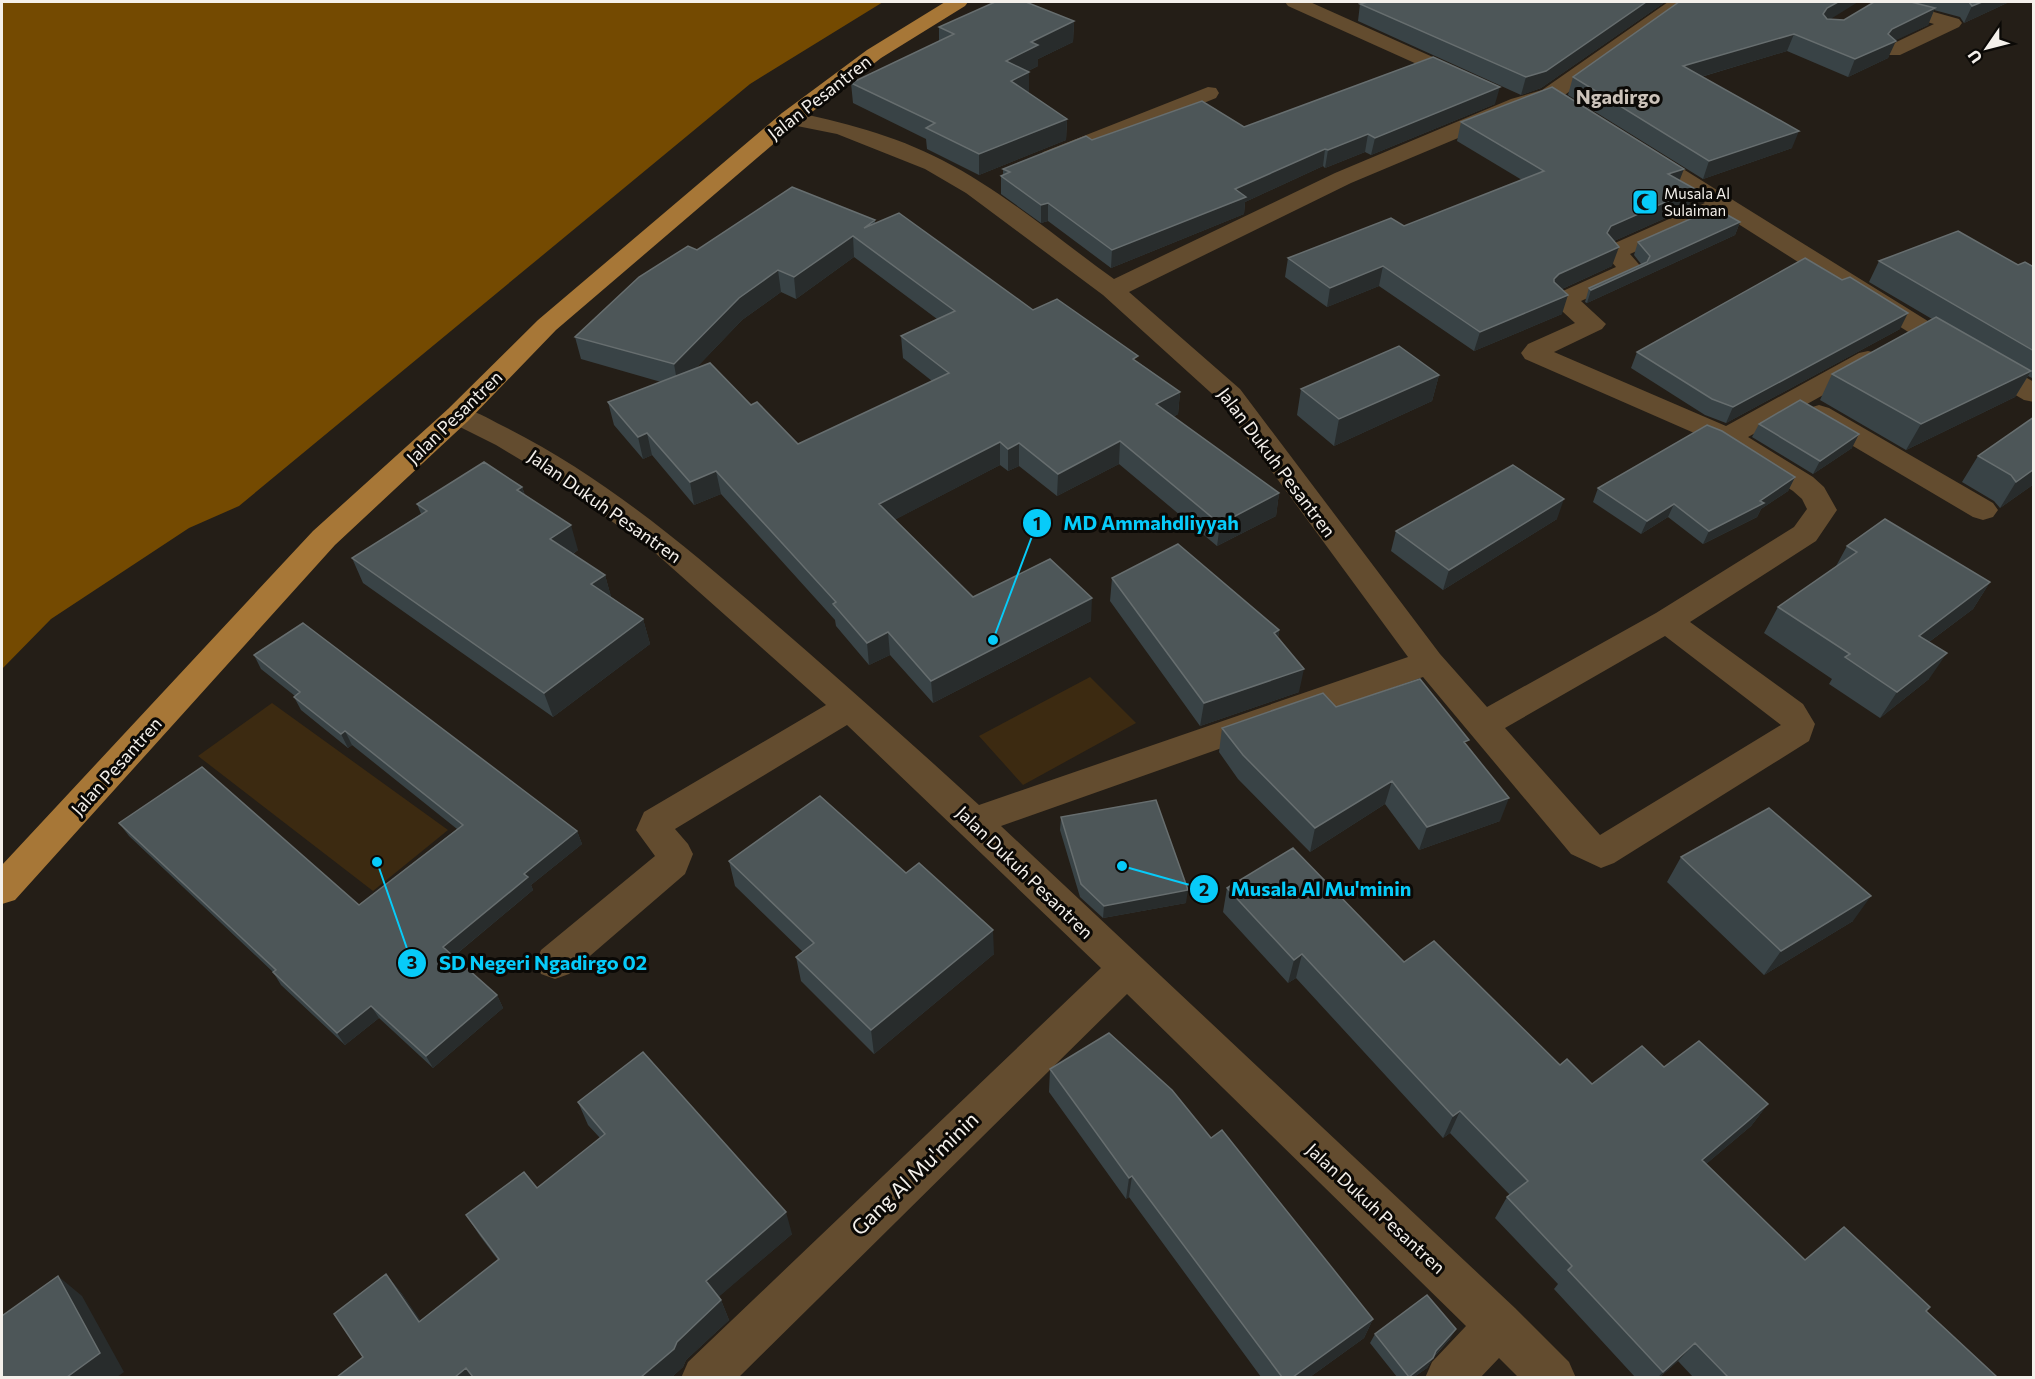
<svg xmlns="http://www.w3.org/2000/svg" width="2035" height="1379" font-family="Commissioner,sans-serif">
<rect width="100%" height="100%" fill="#241e17"/>
<path fill="#3c2a11" d="M1090 677 1136 723 1023 785 979 736Z
M272 703 448 830 373 891 198 756Z"/>
<path fill="#744a01" d="M2 2H883L750 84 239 506 189 528 51 619 2 669Z"/>
<g fill="none" stroke-linecap="round" stroke-linejoin="round">
<path fill="#634c2f" fill-rule="evenodd" d="M1285 2H1310L1473 75 1477 79 1473 83 1466 85 1459 83 1288 6Z
M1668 2H1690L1558 100 1527 109 1351 183 1129 292 1240 389 1440 654 1487 707 1656 613 1794 527 1807 509 1802 499 1793 491 1717 443 1525 359 1521 353 1528 344 1575 323 1550 300 1554 295 1616 267 1603 252 1606 247 1705 203 1635 159 1632 154 1635 149 1643 147 1651 149 1931 323 2034 382V402L2024 400 1913 335 1721 213 1630 254 1643 269 1640 274 1581 301 1606 324 1602 329 1554 352 1726 426 1859 353 1868 351 1877 353 1881 359 1877 365 1748 437 1813 477 1824 487 1837 510 1816 541 1690 622 1803 704 1815 724 1809 741 1614 863 1601 868 1571 854 1423 677 1001 826 1515 1308 1569 1362 1576 1378H1519L1499 1358 1480 1378H1425L1432 1362 1466 1326 1127 994 738 1378H681L688 1362 1101 968 847 725 675 829 688 844 693 854 685 874 569 974 555 979 541 974 536 962 541 950 655 856 636 830 644 812 826 705 653 551 556 481 496 445 448 421 444 415 448 409C468 404 486 418 503 426 600 474 683 544 764 614 837 677 908 740 979 805L1408 657 1220 401 1103 295 966 193 925 169 837 134 782 123 779 118 782 113 790 111C842 122 894 135 942 160 1003 191 1058 239 1114 279L1335 173 1511 99 1542 90ZM1665 636 1781 725 1600 835 1505 728Z
M1882 2H1898L1959 19 1962 23 1959 27 1900 55H1886L1883 51 1886 47 1934 24 1882 9 1879 5Z
M1208 87 1216 88 1219 93 1216 98 1059 162 1051 164 1043 162 1040 157 1043 152Z
M1819 405 1829 408 1993 503 1998 510 1993 517 1983 520 1973 517 1809 420 1805 414 1809 408Z"/>
<path fill="#a77737" fill-rule="evenodd" d="M945 2H968L965 6 881 58 798 123 556 330 468 421 335 545 15 900 2 904V865L313 531 448 409 538 320 782 113 867 50Z"/>
</g>
<path fill="#394346" fill-rule="evenodd" d="M1665 2 1541 88 1521 95 1358 21 1360 4Z
M1874 2H2008L2007 3 1964 23 1960 17 1934 10 1928 25 1895 40 1888 58 1848 77 1787 51 1701 77 1792 148 1703 179 1568 95 1573 77 1830 19 1844 20Z
M1074 21 1073 42 1038 59V66L1028 71 1029 72 1028 93 1067 119 1066 140 979 175 927 149 926 139 853 103 851 83 939 41V27Z
M1495 104 1371 155 1365 152 1325 168 1323 166 1245 202 1244 214 1111 268 1048 221 1041 223 1001 194V176L1003 175V169L1092 140 1244 127Z
M1461 122 1680 181 1688 208 1614 241 1612 266 1562 289V314L1474 351 1379 286 1327 307 1285 277 1288 258 1404 226 1522 180 1457 141Z
M875 220V223L1033 310 1138 362 1180 392 1178 414 1173 417 1279 493 1276 516 1217 546 1119 464 1057 496 1019 466 1008 471 1000 465 894 520 973 597 1091 621 933 703 890 655 869 665 836 626 835 620 721 494 694 505 652 455 643 459 614 425 608 402 661 382 581 359 575 337 697 250ZM854 257 937 319 901 336 903 358 932 381 798 444 751 405 696 368 742 320 781 292 796 299Z
M1740 222 1735 235 1587 303 1585 302 1589 288 1641 264 1634 255 1638 242Z
M1879 261 2018 265 2034 267V379L2028 376 2015 397 1906 450 1820 400 1832 374 1932 319 1869 282Z
M1900 329 1726 423 1705 415 1631 368 1637 352Z
M1439 375 1432 401 1334 446 1297 415 1301 389Z
M2034 417V484L2000 508 1994 501 1962 482 1978 456Z
M1759 424 1852 448 1813 474 1752 437Z
M1795 477 1788 491 1761 509 1757 517 1703 544 1668 517 1641 534 1593 502 1598 488Z
M522 487 525 495 578 550 573 554 605 575 611 597 643 619 650 644 553 717 363 583 352 558 421 514 417 504Z
M1557 519 1443 590 1391 551 1396 531Z
M1847 546 1990 582 1973 609 1929 642V679L1880 718 1829 684 1832 679 1764 633 1778 607 1835 568Z
M1112 578 1279 630 1278 638 1299 692 1200 726 1110 601Z
M254 655 577 831 582 844 531 885 533 890 453 957 497 995 503 1008 433 1068 379 1018 345 1045 281 985 273 972 129 836 119 823 359 905 457 829 352 745 348 748 301 710 294 697 295 696 261 669Z
M1336 707 1467 746 1500 821 1419 850 1385 804 1310 852 1238 779 1219 752 1222 728Z
M1061 817 1186 903 1103 918 1080 897 1060 830Z
M1681 857 1853 921 1764 975 1667 882Z
M729 861 994 954 874 1054 801 981 796 957 803 952 735 886Z
M1227 888 1404 962 1560 1065 1592 1084 1664 1067 1768 1104 1751 1126 1706 1164 1805 1260 1926 1311 1997 1377H1693L1678 1361 1660 1377H1635L1554 1289 1558 1284 1495 1218 1507 1197 1510 1195 1450 1133 1443 1138 1296 978 1288 983 1223 912Z
M1050 1069 1211 1138 1373 1319 1364 1338 1310 1377H1261L1129 1197 1126 1199 1049 1092Z
M578 1102 792 1234 719 1296 721 1300 729 1320 686 1360 683 1367 672 1377H337L363 1357 386 1274 402 1294 420 1321 498 1260 480 1236 466 1215 537 1188 600 1138 588 1125Z
M1375 1334 1450 1339 1433 1358 1427 1368 1414 1377H1397L1370 1343Z"/>
<path fill="#282c2c" d="M1646 2H1665L1541 88 1521 95 1526 77Z
M1838 2H1858L1821 25 1823 14 1827 8Z
M1982 2H2008L2007 3 1964 23 1972 6Z
M1935 8 1928 25 1884 46 1896 41 1888 58 1848 77 1855 59 1888 34 1892 29Z
M1074 21 1073 42 1038 59V66L1006 82V61L1031 42Z
M1794 34 1787 51 1677 84 1683 66Z
M1029 72V92L1011 102V81Z
M1500 87 1495 104 1371 155 1375 138Z
M1067 119 1066 140 979 175V154Z
M1799 131 1792 148 1703 179 1709 161Z
M1368 134 1365 152 1325 168 1328 150Z
M1325 149 1323 166 1245 202 1244 214 1111 268 1112 250 1235 189Z
M1684 169 1677 187 1668 174Z
M1695 189 1688 208 1605 245 1607 233 1611 226Z
M1048 203V221L1041 223V205Z
M1740 222 1735 235 1587 303 1591 290Z
M853 236 854 257 796 299 794 277Z
M1619 247 1612 266 1553 293 1554 279 1559 274Z
M1383 266 1379 286 1327 307 1330 288Z
M778 270 781 292 742 320 678 387 674 364 739 298Z
M1568 295 1562 314 1474 351 1480 332Z
M1908 313 1900 329 1726 423 1733 407Z
M2031 371 2015 397 1906 450 1921 424Z
M1439 375 1432 401 1334 446 1339 419Z
M1180 392 1178 414 1154 427 1156 404Z
M647 433 652 455 643 459 638 437Z
M1859 434 1852 448 1813 474 1820 461Z
M1120 441 1119 464 1057 496 1058 474Z
M1000 442V465L881 527 879 504Z
M1019 443V466L1008 471V449Z
M2034 469V484L2000 508 2016 482Z
M716 471 721 494 694 505 690 482Z
M1795 477 1788 491 1761 509 1757 517 1703 544 1709 531 1760 501Z
M522 487 530 512 517 490Z
M1279 493 1276 516 1217 546 1220 524Z
M1564 499 1557 519 1443 590 1449 570Z
M1674 504 1668 517 1641 534 1647 521Z
M571 525 578 550 558 564 550 539Z
M605 575 612 600 591 584Z
M1990 582 1973 609 1902 662 1919 636Z
M1092 598 1091 621 933 703 931 681Z
M643 619 650 644 553 717 544 693Z
M1279 630 1275 653 1274 633Z
M888 632 890 655 869 665 867 643Z
M1947 653 1929 679 1880 718 1897 692Z
M1304 669 1299 692 1200 726 1204 703Z
M345 731 352 745 348 748 341 734Z
M1392 781 1385 804 1310 852 1315 828Z
M1509 798 1500 821 1419 850 1427 827Z
M577 831 582 844 531 885 533 890 449 960 443 947 524 874Z
M1188 890 1186 903 1103 918 1104 906Z
M1871 896 1853 921 1764 975 1781 951Z
M993 930 994 954 874 1054 871 1030Z
M1302 954 1296 978 1288 983 1294 960Z
M497 995 503 1008 433 1068 426 1056Z
M371 1006 379 1018 345 1045 337 1033Z
M1768 1104 1751 1126 1686 1181 1702 1160Z
M1460 1111 1450 1133 1443 1138 1453 1116Z
M1132 1176 1129 1197 1126 1199 1129 1178Z
M786 1212 792 1234 714 1301 706 1281Z
M386 1274 402 1294 435 1341 419 1322Z
M58 1276 82 1296 124 1372 117 1377H67Z
M721 1300 729 1320 686 1360 683 1367 672 1377H641Z
M1373 1319 1364 1338 1310 1377H1293Z
M1456 1329 1450 1339 1431 1359 1433 1358 1427 1368 1414 1377H1408L1436 1351Z
M1695 1343 1678 1361 1660 1377H1658Z
M466 1368 473 1377H455Z"/>
<path fill="#4d5658" stroke="#676e6f" stroke-width="1.5" d="M995 2H1026L1074 21 1031 42 1038 45 1006 61 1029 72 1011 81 1067 119 979 154 926 128 935 123 851 83 954 34 939 27Z
M1368 2H1646L1546 71 1526 77 1360 4Z
M1679 2H1838L1827 8 1823 14 1827 19 1844 20 1874 2H1911L1935 8 1892 29 1888 34 1896 41 1855 59 1794 34 1683 66 1799 131 1709 161 1573 77Z
M1969 2H1982L1972 6Z
M1433 57 1500 87 1375 138 1368 134 1328 150 1325 149 1235 189 1246 197 1112 250 1048 203 1041 205 1001 176 1010 172 1003 169 1086 136 1092 140 1202 101 1244 127Z
M1552 87 1684 169 1668 174 1695 189 1611 226 1607 233 1619 247 1559 274 1554 279V282L1568 295 1480 332 1383 266 1330 288 1288 258 1391 218 1404 226 1544 171 1461 122Z
M792 187 875 220 864 228 899 213 1033 310 1057 299 1138 356 1133 359 1180 392 1156 404 1279 493 1220 524 1120 441 1058 474 1019 443 1008 449 1000 442 879 504 973 597 1050 559 1092 598 931 681 888 632 867 643 833 604 836 602 716 471 690 482 647 433 638 437 608 402 710 363 751 405 757 402 798 444 949 373 901 336 955 311 853 236 794 277 778 270 739 298 674 364 575 337 639 277 688 246 697 250Z
M1715 208 1740 222 1591 290 1589 288 1647 262 1650 256 1638 242Z
M1958 231 2018 265 2025 262 2034 267V351L1879 261Z
M1805 258 1842 280 1850 277 1908 313 1733 407 1712 399 1637 352Z
M1936 317 2031 371 1921 424 1832 374Z
M1399 346 1439 375 1339 419 1301 389Z
M1800 400 1859 434 1820 461 1759 424Z
M2034 417V469L2016 482 2011 475 1978 456Z
M1707 425 1722 431 1795 477 1760 501 1764 503 1709 531 1674 504 1647 521 1598 488Z
M484 462 522 487 517 490 571 525 550 539 605 575 591 584 643 619 544 693 352 558 427 511 417 504Z
M1513 465 1564 499 1449 570 1396 531Z
M1885 519 1990 582 1919 636 1947 653 1897 692 1845 657 1850 654 1778 607 1857 552 1847 546Z
M1178 544 1279 630 1274 633 1304 669 1204 703 1112 578Z
M303 623 577 831 524 874 528 877 443 947 497 995 426 1056 371 1006 337 1033 273 972 276 970 119 823 202 767 359 905 463 825 345 731 341 734 294 697 300 692 254 655Z
M1420 679 1469 740 1464 742 1509 798 1427 827 1392 781 1315 828 1243 755 1222 728 1323 693 1336 707Z
M820 796 906 873 919 863 993 930 871 1030 796 957 814 943 729 861Z
M1156 800 1188 890 1104 906 1081 884 1061 817Z
M1769 808 1871 896 1781 951 1681 857Z
M1293 848 1404 962 1434 941 1560 1065 1567 1059 1592 1084 1642 1046 1664 1067 1699 1041 1768 1104 1702 1160 1805 1260 1844 1227 1930 1307 1926 1311 1997 1377H1728L1695 1343 1663 1372 1568 1270 1572 1266 1507 1197 1528 1181 1460 1111 1453 1116 1302 954 1294 960 1227 888Z
M1109 1033 1172 1090 1211 1138 1222 1130 1373 1319 1293 1377H1282L1132 1176 1129 1178 1050 1069Z
M643 1052 786 1212 706 1281 721 1300 677 1342 674 1349 641 1377H473L466 1368 455 1377H337L363 1357 334 1314 386 1274 419 1322 499 1259 466 1215 524 1172 537 1188 605 1134 578 1102Z
M58 1276 100 1353 67 1377H2V1316Z
M1427 1295 1456 1329 1436 1351 1433 1358 1409 1377 1375 1334Z"/>
<defs>
<symbol id="mosque-square" viewBox="-11 -11 22 22"><rect x="-9" y="-9" width="18" height="18" rx="4" fill="#07cbf9" stroke="#0b0906"/><path d="M3.5-4.9A6 6 0 1 0 3.5 4.9A5 5 0 1 1 3.5-4.9Z" fill="#111"/></symbol>
</defs>
<g fill-rule="evenodd">
<use href="#mosque-square" x="1630" y="187" width="30" height="30"/>
</g>
<g text-anchor="middle" dominant-baseline="central" stroke-width="6" stroke-linejoin="round" paint-order="stroke">
<g font-size="15" fill="#f4f0eb" stroke="#0b0906" text-anchor="start">
<text x="1664" y="193">Musala Al<tspan x="1664" dy="17">Sulaiman</tspan></text>
</g>
<g font-size="18" fill="#f4f0eb" stroke="#0b0906">
<text transform="translate(819 97) rotate(-38)">Jalan Pesantren</text>
<text transform="translate(454 417) rotate(-44)">Jalan Pesantren</text>
<text transform="translate(1277 462) rotate(53)">Jalan Dukuh Pesantren</text>
<text transform="translate(605 506) rotate(35)">Jalan Dukuh Pesantren</text>
<text transform="translate(116 766) rotate(-48)">Jalan Pesantren</text>
<text transform="translate(1025 872) rotate(44)">Jalan Dukuh Pesantren</text>
<text transform="translate(1376 1208) rotate(43)">Jalan Dukuh Pesantren</text>
</g>
<g font-size="20" font-weight="bold" fill="#ccc3ba" stroke="#0b0906">
<text x="1618" y="96">Ngadirgo</text>
</g>
<g font-size="21" fill="#f4f0eb" stroke="#0b0906">
<text transform="translate(914 1173) rotate(-44)">Gang Al Mu'minin</text>
</g>
</g>
<path fill="none" stroke="#07cbf9" stroke-width="2" d="M993 640L1037 523M1122 866L1204 889M377 862L412 963"/>
<g fill="#07cbf9" stroke="#0b0906" stroke-width="2">
<circle cx="993" cy="640" r="6"/>
<circle cx="1122" cy="866" r="6"/>
<circle cx="377" cy="862" r="6"/>
<circle cx="1037" cy="523" r="15"/>
<circle cx="1204" cy="889" r="15"/>
<circle cx="412" cy="963" r="15"/>
</g>
<g font-size="18" text-anchor="middle" font-weight="bold" fill="#111">
<text x="1037" y="530">1</text>
<text x="1204" y="896">2</text>
<text x="412" y="969">3</text>
</g>
<g font-size="20" text-anchor="middle" font-weight="bold" fill="#07cbf9" stroke="#0b0906" stroke-width="6" stroke-linejoin="round" paint-order="stroke">
<text x="1151" y="530">MD Ammahdliyyah</text>
<text x="1321" y="896">Musala Al Mu'minin</text>
<text x="543" y="970">SD Negeri Ngadirgo 02</text>
</g>
<rect width="2035" height="1379" fill="none" stroke="#f4f0eb" stroke-width="6"/>
<g transform="translate(1987 48) rotate(235)" stroke="#0b0906" stroke-width="4.5" paint-order="stroke">
<path d="M0-4.5L10 22L0 15L-10 22Z" fill="#f4f0eb"/>
<text y="-9" font-size="16" font-weight="bold" text-anchor="middle" fill="#f4f0eb">U</text>
</g>
</svg>
